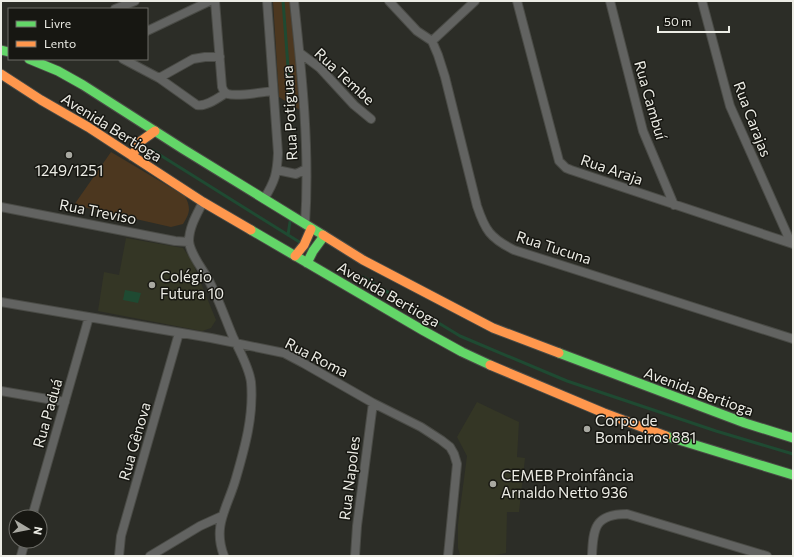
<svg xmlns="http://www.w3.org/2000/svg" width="794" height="557" font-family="Commissioner,sans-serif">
<rect width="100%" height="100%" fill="#2c2d27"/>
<path fill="#343625" d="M126 238 183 248 192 261 216 320 211 328 202 331 98 311 104 272 119 275Z
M477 402 519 422 517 457 525 458 519 512H507L506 553 490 556H462L460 555 458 548V524L467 456 457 437Z"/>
<path fill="#4c371f" d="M273 1H291L300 110 279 97Z
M111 152 185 196C191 208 190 213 183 224L171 227 74 205Z"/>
<path fill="#1f4a32" d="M125 290 141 293 138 303 123 300Z"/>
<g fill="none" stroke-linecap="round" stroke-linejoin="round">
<path stroke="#1f4a32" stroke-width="3" d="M283 1 290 93
M152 150 301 243
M288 235 290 222
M363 277 460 336 567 381 716 431 793 454"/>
<defs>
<path id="street" d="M215 1 222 87C223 90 224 93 228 94 238 97 262 92 273 91
M294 1C302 75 310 150 305 224
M389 1 417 31 432 41 438 55 445 77 477 206C485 230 490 238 514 250L793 339
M517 1 559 161 566 168 571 170 793 244
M610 1 643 131 674 205
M702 1 730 106 791 243
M115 9 135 1
M147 31 210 1
M432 41 475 1
M300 53 320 68 354 105 371 119
M123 59 159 78 197 105C206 107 218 98 226 93
M159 78 193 59 205 57H220
M277 170 296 174 306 169
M264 199C275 181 277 174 278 153L267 1
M203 202C197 214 189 227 189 241 190 254 202 268 208 279 218 297 225 318 233 337 240 352 249 367 251 382 254 415 245 447 236 478 228 507 212 525 224 556
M1 207 175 241 189 242
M1 302 211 338 284 353 303 363 373 403 421 427 441 440 450 447 454 454 457 464 448 556
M1 391 65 402
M32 517 89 317
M21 556 25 541
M119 556 121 536 179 333
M150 556 200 526 222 516
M355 556 357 526 373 403
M592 556C593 528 595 514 627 514L767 556"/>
<path id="fast" d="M1 50 9 52
M29 59 58 71 83 85 183 149 323 235
M251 230 424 331 462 352 490 365
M307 263 313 251 324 236
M559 353 745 423 793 438
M666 436 793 475"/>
<path id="slow" d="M1 74 41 100 88 127 203 202 251 230
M132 156 141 141 155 131
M323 235 363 260 493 328 559 353
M295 256 304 245 311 229
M490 365 604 413 666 436"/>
</defs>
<use href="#street" stroke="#4a4b46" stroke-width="10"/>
<use href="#fast" stroke="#4a4b46" stroke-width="11"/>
<use href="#slow" stroke="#4a4b46" stroke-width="11"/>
<use href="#street" stroke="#626361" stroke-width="8"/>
<use href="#fast" stroke="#63d668" stroke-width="9"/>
<use href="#slow" stroke="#ff974d" stroke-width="9"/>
</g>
<g fill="#a9a9a2" stroke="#171712" stroke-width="1.5">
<circle cx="69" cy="155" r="4"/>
<circle cx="152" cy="285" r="4"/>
<circle cx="587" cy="429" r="4"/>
<circle cx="493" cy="484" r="4"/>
</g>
<g text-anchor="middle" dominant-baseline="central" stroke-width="3" stroke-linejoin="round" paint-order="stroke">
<g font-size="15" fill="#ecece5" stroke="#171712">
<text transform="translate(345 76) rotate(43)">Rua Tembe</text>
<text transform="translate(651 100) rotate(74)">Rua Cambuí</text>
<text transform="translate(289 113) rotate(-93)">Rua Potiguara</text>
<text transform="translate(753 119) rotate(69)">Rua Carajas</text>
<text transform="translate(112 127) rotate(32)">Avenida Bertioga</text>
<text transform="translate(612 169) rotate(19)">Rua Araja</text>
<text transform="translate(98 211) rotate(11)">Rua Treviso</text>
<text transform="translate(554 247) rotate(18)">Rua Tucuna</text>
<text transform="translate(389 294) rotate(30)">Avenida Bertioga</text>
<text transform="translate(317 357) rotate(27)">Rua Roma</text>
<text transform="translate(699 391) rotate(20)">Avenida Bertioga</text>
<text transform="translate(47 413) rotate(-74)">Rua Paduá</text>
<text transform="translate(134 441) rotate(-74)">Rua Gênova</text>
<text transform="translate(349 478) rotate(-83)">Rua Napoles</text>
</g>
<g font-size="15" fill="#ecece5" stroke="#171712" text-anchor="start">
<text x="69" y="170" text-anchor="middle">1249/1251</text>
<text x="160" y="276">Colégio<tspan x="160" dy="17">Futura 10</tspan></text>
<text x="595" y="420">Corpo de<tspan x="595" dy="17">Bombeiros 881</tspan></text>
<text x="501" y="475">CEMEB Proinfância<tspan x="501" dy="17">Arnaldo Netto 936</tspan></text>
</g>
</g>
<rect width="794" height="557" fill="none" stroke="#ecece5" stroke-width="4"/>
<rect x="8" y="8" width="140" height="52" fill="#171712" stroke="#6c6c66"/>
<rect x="16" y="21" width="20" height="6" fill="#63d668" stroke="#6c6c66"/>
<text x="44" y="28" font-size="12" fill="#ecece5">Livre</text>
<rect x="16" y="41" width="20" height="6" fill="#ff974d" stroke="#6c6c66"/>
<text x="44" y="48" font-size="12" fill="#ecece5">Lento</text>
<g transform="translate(28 529) rotate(100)"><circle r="19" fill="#171712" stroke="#6c6c66"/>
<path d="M0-3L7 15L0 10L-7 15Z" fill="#a9a9a2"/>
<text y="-6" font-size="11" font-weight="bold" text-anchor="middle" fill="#ecece5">N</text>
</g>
<path d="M658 26v6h71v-6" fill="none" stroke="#ecece5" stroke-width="2"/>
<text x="664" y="26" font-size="12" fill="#ecece5" stroke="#171712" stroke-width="3" paint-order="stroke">50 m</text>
</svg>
